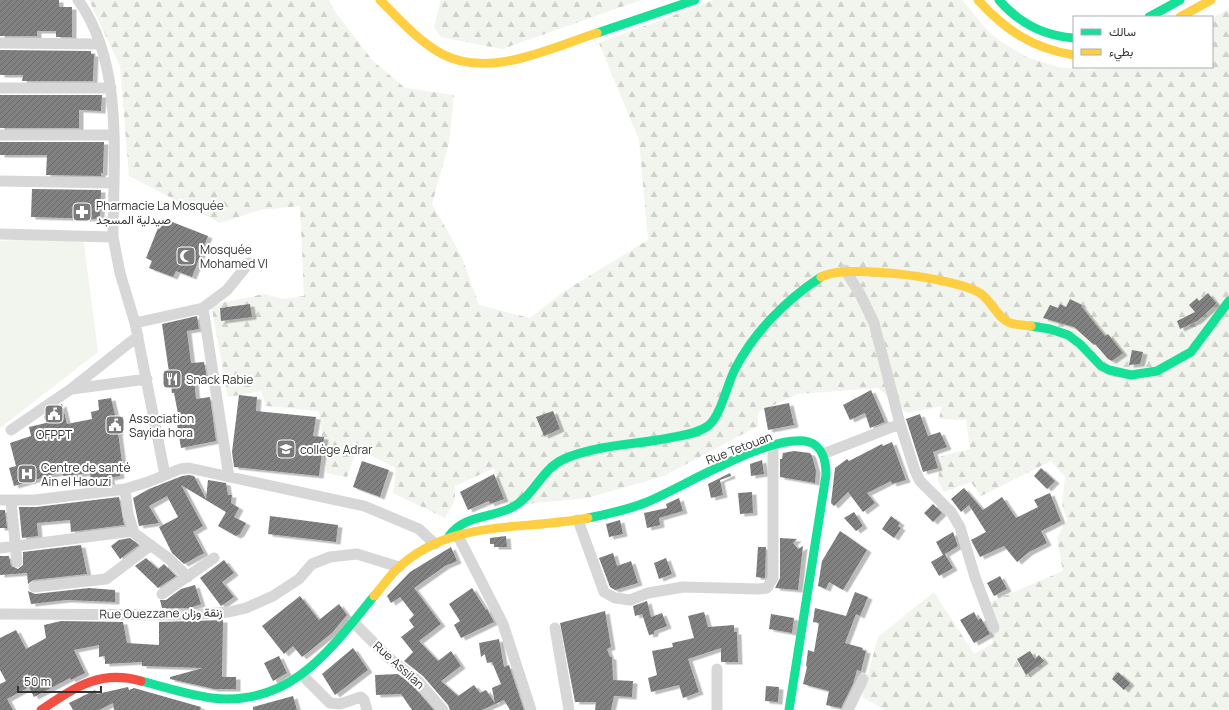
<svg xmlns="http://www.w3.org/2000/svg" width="1229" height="710" font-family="Manrope,Vazirmatn,sans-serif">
<defs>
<pattern id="forest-firs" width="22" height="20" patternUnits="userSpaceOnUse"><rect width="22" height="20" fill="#f1f5ed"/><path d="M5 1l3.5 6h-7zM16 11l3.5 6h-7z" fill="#cfd2cc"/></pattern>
<pattern id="building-hatch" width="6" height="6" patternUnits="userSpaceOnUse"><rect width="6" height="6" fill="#818181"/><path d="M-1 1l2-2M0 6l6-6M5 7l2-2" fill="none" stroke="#6a6a6a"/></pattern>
<filter id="shadow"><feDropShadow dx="4.5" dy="2.5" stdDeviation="0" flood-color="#0004"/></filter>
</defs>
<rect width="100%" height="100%" fill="#fff"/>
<path fill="#f1f5ed" d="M83 236 98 352 0 428V241Z"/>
<path fill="url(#forest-firs)" d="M89 0H329L336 13 373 61 405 88 454 95 449 143 432 204 461 255 479 305 530 318 563 292 648 240 639 140 599 43 714 0H962L987 30 1000 41 1027 57 1058 67 1090 70 1123 67H1212V18L1229 9V710H885L862 697 878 637 934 592 974 654 993 643 983 605 1063 571 1057 538 1067 520 1062 505 1065 477 1051 461 981 496 971 482 944 492 938 481 941 456 970 449 966 420 939 419 942 406 907 413 878 388 798 394 758 412V426L664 476 587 498 505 506 494 468 455 486V500L445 518 393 493 396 468 357 449 347 477 326 473 319 411 266 406 261 391 228 397 211 305 264 294 283 299 304 296 300 206 260 210 220 223 129 176 120 66Z
M441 0H641L502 49 441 37 434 27Z"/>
<path fill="url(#building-hatch)" filter="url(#shadow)" d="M0 0H59V7H72V37H56V31H37V36H0Z
M0 50 91 51V54H94L93 81H22L23 75H0Z
M0 95H102L101 111 79 110V128H0Z
M0 142H104L103 173H101V176L46 175 47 155H0Z
M32 189 101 190 100 219 31 217Z
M162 218 208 236 192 277 176 271 173 277 149 268 152 261 146 258Z
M1208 293 1216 303 1214 306 1197 321 1180 329 1177 321 1195 312 1189 305 1197 298 1199 301Z
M1070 299 1082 305 1081 306 1105 336 1108 334 1123 353 1112 361 1108 359 1095 344 1094 345 1074 327 1043 318 1050 305 1058 308 1060 304 1066 307Z
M250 304 252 317 221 321 220 308Z
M197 316 199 329 187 331 191 363 204 362 207 378 194 380 196 399 210 397 216 441 181 448 177 424H180L174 393H172L162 324Z
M1132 350 1143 352 1140 364 1129 365Z
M871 390 885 422 870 428 865 413 850 420 843 405Z
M239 395 257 397 256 411 316 417 313 436 324 437 319 476 234 467 232 452Z
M111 398 119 432H118L122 462 118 463 120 476 110 478 111 484 92 486 90 473 63 476 62 472 14 486 9 468 16 466 10 443 31 436 29 427 46 423 44 416 60 405 62 404 67 424 92 419 91 412 99 410 98 400Z
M789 403 794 425 768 430 764 408Z
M553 411 560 429 544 436 536 417Z
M920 414 928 436 940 432 947 447 933 452 938 468 923 472 906 419Z
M892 442 906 480 892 484 891 481 867 493 875 503 863 512 848 492 834 506 831 503 835 468 847 459 849 461 882 444 883 446Z
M794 451 810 453 812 456 816 471 815 483 780 477V459H782L783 453Z
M762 460 764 474 751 476 750 464Z
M362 461 389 470 380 497 353 487Z
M1041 468 1055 481 1047 489 1034 476Z
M730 473 731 476 720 480 723 495 711 498 708 484Z
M494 474 504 499 490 504 489 501 468 510 460 492Z
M189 475 194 476 206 499 208 480 226 483 228 495H232L231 503 239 508 234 517 246 523 240 534 236 536 218 526 226 512 181 485 203 526 193 532 204 553 184 564 172 553 159 527 178 517 167 496 149 506 159 523 139 526 133 498 149 489 182 476Z
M964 488 983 510 1002 497 1016 518 1038 507 1034 500 1050 493 1061 521 1041 531 1047 543 1029 552 1017 562 1004 546 980 557 971 540 986 532 969 505 961 512 951 499Z
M752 492 753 513 740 514 738 493Z
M119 497 124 525 71 532 70 520 37 523 38 536 22 538 19 507H36Z
M679 498 683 511 659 518 660 525 647 528 644 513 667 508 666 504Z
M933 504 942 513 933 522 924 513Z
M0 510H5L7 528H0Z
M854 512 863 526 856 531 844 518Z
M270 516 338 525 336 542 268 534Z
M891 516 900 523 898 526 901 528 894 538 882 529Z
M620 520 623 534 609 537 606 524Z
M840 531 867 550 843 590 829 582 826 589 818 586 822 561Z
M953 532 958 546 945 554 953 568 939 576 931 562 943 555 936 542Z
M506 536 507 547H494V544H490V538Z
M130 538 139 545 120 559 111 546 119 540Z
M780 538 797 539 793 543 798 549 803 546 798 590 775 588 780 578Z
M81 545 87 574 33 580 28 584 27 573 0 575V556H9L11 566 18 569 23 565V552Z
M451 547 457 561 445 566 414 588 441 624 419 641 438 661 451 651 461 666 441 681 458 696 474 685 480 693 486 690 495 703 492 688 501 684 492 662 487 663 485 654 481 657 479 643 499 639 504 667 509 665 524 710H510L504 700 482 710H450L448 705 423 676 404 661 413 652 401 637 414 627 409 620 414 615 400 597 391 603 387 596 410 572Z
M758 547H766L765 578 756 577Z
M613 553 617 566 631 561 638 583 615 590 610 587 599 558Z
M146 558 158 569 164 564 176 576 158 588 135 566Z
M666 558 672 574 659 579 654 563Z
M224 560 234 573 222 582 234 597 221 606 200 578Z
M1000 576 1007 589 994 596 987 583Z
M195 585 201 604 190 608H162L160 600H166L181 589Z
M89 588 115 590V602L66 600 31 604 28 591 35 594Z
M472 588 486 610 487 609 494 622 461 638 454 625 460 621 449 604Z
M855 592 868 597 860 616 856 614 845 643 863 648 862 650 866 651 861 671 857 670 853 684 841 708 826 705 829 691 803 684 807 667 806 666 808 650 814 652 819 623 813 622 815 608 846 616Z
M300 596 319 620 339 604 347 615 332 633 302 657 293 646 284 654 262 626Z
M647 601 651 617 662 613 667 626 654 631V634L649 635 642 614 635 616 633 606Z
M605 611 611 647 607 649 610 657H612L613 680 633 681 632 697 614 696 611 710H595L596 702H575L560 623Z
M704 612 708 627 734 625V632H737L738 662H721V648L688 659 699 692 683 698 679 685 651 692 648 678 657 675 652 651 673 647 672 643 694 638 688 616Z
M974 612 978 620 981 618 990 634 974 643 960 620Z
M771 614 794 618 792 633 769 629Z
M223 620 222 677H236V689H214L170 679V677L203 668 142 666V662L105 664V656L99 657V645L74 650 85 673 71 680 70 678 34 697 29 687 7 699 13 710H0V684L6 681 0 670V638L16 630 26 649 46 638 44 625 61 621 123 622 127 643 159 645V622Z
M353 648 368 670 335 695 322 674Z
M1030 651 1035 659 1039 655 1044 661 1026 675 1017 659Z
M279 656 287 673 273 681 264 663Z
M1118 672 1130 683 1124 690 1112 679Z
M398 674 413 686 434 710H412L401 694 376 695 375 675Z
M766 686 779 687 778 702 765 701Z
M128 687 129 690 134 688 201 707 200 710H114L113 703 99 710H73L69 703 95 690 97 694Z
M293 696 297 710H253V707Z"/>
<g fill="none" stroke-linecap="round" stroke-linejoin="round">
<path stroke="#d7d7d7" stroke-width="11" d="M78 0C125 64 113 162 113 237L120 273 135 323 165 475
M0 43 100 44
M0 88H111
M0 135H113
M0 181 113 183
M0 234 113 237
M845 270 859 292 874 323 900 424 915 471 920 481 951 512 960 527 975 577 994 628
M203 308 229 477
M135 323 203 308 227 290 249 263
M72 389 147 379
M11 430 71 389 138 336
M823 454 900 424
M125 489 128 514 134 533 168 558 188 577
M0 500H35L125 489 148 482 180 469 189 468 364 506 419 529 435 544
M11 501 17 562
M578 520 604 592 615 598 630 600 648 593 683 587 759 589 767 588 773 578V445
M458 536 503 624 531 710
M0 548 133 531
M34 587 106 579 151 545
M162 594 214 558
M0 614 187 615 229 612 246 608 273 596 299 579 312 564 330 557 357 554 399 567
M353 622 388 657 418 681 443 710
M555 628 569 710
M302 675 330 703 340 704 361 697 364 700 367 710
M717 710V669
M848 710 863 679"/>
<path stroke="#16e098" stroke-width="9" d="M999 0C1019 23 1043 36 1074 38
M1149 17 1180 0
M597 33 695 0
M1031 326 1050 329 1068 335 1080 344 1101 366 1109 370 1131 375 1157 371 1191 352 1229 301
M588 518C608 514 628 510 647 502 684 487 771 432 809 442 823 446 826 463 826 475L789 710
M449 536C464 515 490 518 511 508 534 497 541 469 564 459 598 444 638 445 674 437 685 435 698 433 708 426 721 416 727 384 735 369 754 332 786 300 821 277
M141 681C165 687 188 695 212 698 291 707 330 650 374 596"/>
<path stroke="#ffcf43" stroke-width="9" d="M380 0C399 19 418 41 442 54 490 79 550 48 597 33
M978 0C1005 30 1034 49 1074 55
M1180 17 1211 0
M821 277C846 263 955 278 980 293 992 301 997 318 1010 323 1016 325 1025 325 1031 326
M374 596C381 588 388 578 396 570 450 518 521 531 588 518"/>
<path stroke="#f24e42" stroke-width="9" d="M41 710C74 688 100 669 141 681"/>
</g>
<defs>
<symbol id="pharmacy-square" viewBox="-11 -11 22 22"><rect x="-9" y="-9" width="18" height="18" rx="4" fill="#7a7a7a" stroke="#fff"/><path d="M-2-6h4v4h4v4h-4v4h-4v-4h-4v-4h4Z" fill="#fff"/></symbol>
<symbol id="mosque-square" viewBox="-11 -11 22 22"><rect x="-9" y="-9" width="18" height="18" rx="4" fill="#7a7a7a" stroke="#fff"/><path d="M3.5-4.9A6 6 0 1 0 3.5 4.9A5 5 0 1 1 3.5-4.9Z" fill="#fff"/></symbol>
<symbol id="restaurant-square" viewBox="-11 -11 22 22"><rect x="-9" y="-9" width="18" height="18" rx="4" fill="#7a7a7a" stroke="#fff"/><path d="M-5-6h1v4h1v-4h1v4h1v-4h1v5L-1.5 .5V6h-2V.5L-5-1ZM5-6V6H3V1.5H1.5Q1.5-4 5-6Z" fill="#fff"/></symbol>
<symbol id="civic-square" viewBox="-11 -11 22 22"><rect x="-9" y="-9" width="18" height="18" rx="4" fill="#7a7a7a" stroke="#fff"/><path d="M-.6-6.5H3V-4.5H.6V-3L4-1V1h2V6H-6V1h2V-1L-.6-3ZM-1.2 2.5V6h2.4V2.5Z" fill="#fff"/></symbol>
<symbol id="school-square" viewBox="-11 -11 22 22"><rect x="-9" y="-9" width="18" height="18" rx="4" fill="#7a7a7a" stroke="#fff"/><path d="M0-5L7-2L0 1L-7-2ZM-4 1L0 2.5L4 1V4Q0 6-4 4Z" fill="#fff"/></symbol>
<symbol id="hospital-square" viewBox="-11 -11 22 22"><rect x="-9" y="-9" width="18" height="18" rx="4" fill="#7a7a7a" stroke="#fff"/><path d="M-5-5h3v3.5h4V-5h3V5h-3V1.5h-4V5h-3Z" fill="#fff"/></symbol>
</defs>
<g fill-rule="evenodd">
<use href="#pharmacy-square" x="71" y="201" width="22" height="22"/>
<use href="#mosque-square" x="175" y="245" width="22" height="22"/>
<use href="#restaurant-square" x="161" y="368" width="22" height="22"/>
<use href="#civic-square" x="43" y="403" width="22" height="22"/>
<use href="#civic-square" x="104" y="414" width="22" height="22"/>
<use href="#school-square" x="275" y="438" width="22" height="22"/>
<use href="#hospital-square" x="16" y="463" width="22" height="22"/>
</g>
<g text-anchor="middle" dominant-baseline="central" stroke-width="4" stroke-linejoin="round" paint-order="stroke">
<g font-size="12" fill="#333" stroke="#fff" text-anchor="start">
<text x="96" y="205">Pharmacie La Mosquée<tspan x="96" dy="14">صيدلية المسجد</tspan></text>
<text x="200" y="249">Mosquée<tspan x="200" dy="14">Mohamed VI</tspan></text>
<text x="186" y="379">Snack Rabie</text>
<text x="129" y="418">Association<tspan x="129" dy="14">Sayida hora</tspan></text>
<text x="54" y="434" text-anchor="middle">OFPPT</text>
<text x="300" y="449">collège Adrar</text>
<text x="41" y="467">Centre de santé<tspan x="41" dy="14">Ain el Haouzi</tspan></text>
</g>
<g font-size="12" fill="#333" stroke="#fff">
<text transform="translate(739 448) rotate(-21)">Rue Tetouan</text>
<text transform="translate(161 613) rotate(-1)">Rue Ouezzane زنقة وزان</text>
<text transform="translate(399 665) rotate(42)">Rue Assilan</text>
</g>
</g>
<rect x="1073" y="16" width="140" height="52" fill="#ffffff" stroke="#adadad"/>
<rect x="1081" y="29" width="20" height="6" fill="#16e098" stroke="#adadad"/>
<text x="1109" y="36" font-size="12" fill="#333333">سالك</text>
<rect x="1081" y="49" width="20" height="6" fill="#ffcf43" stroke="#adadad"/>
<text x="1109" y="56" font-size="12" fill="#333333">بطيء</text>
<path d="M18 686v6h83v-6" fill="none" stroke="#333333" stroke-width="2"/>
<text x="24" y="686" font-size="12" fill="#333333" stroke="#ffffff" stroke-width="3" paint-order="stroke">50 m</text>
</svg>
